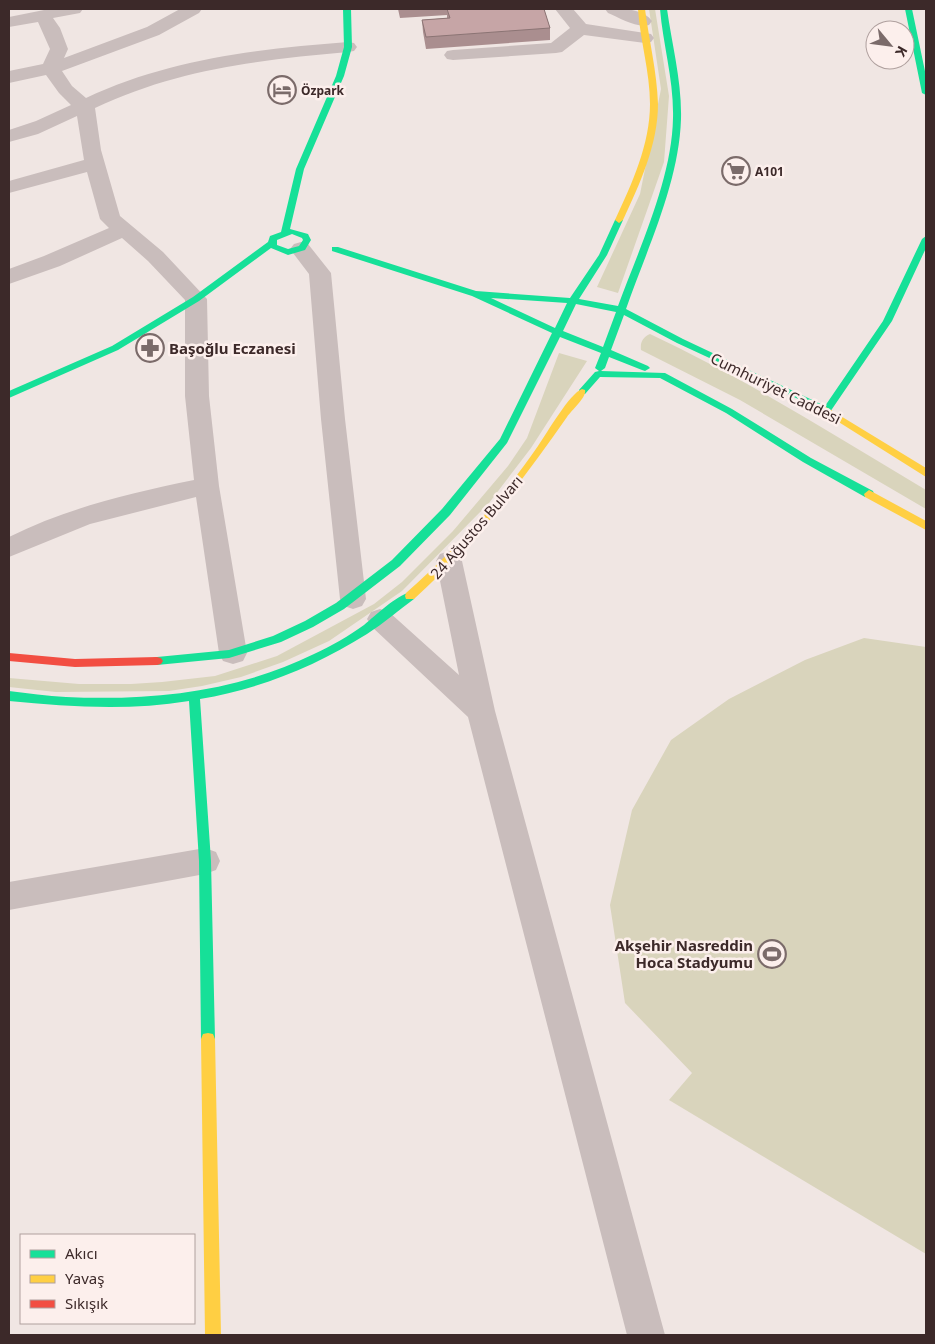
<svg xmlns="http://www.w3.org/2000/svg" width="935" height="1344" font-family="'Noto Sans',sans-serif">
<rect width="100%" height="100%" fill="#f0e6e3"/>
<path fill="#d9d4bc" d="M649 9H655L669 96 664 162 618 293 597 287 640 194 661 89Z
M650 334C746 379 836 436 926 490V509L740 400 641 350C640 342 643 337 650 334Z
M559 353 587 361 531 448 489 503 402 591 329 641 283 662 241 677 202 686 169 691 56 692 9 687V678L79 684H131L162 682 215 676 277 656 374 604 402 582 453 531 508 466 527 438Z
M864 638 926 647V1254L669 1100 692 1073 625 1003 610 905 632 810 671 740 729 699 805 660Z"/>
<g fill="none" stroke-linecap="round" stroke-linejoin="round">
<path fill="#c9bdbc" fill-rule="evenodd" d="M49 9H83L80 13 53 18 60 28 68 49 64 58 147 27 180 9H202L199 13 159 35 62 71 72 86 86 98C169 59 258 49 348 42L354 43 357 47 354 51 348 52C259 60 177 69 95 108L101 150 120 216 163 252 207 299 209 396 219 486 247 653 243 661 233 664 223 661 219 653 196 497 90 524 9 557V537C67 508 131 493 194 480L185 396V300L148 261 122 238 60 266 9 284V269L44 256 109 228 100 219 87 172 9 193V181L84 160 77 116 38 134 9 142V130L36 121 71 105 59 93 46 75 9 83V71L43 64 50 49 38 22 9 27V17Z
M555 9H573L586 24 645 33 651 34 654 38 651 42 645 43 584 35 562 52 556 53 453 60 447 59 444 55 447 51 453 50 551 43 570 28Z
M605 9C619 8 643 8 652 21L649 25C636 28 620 18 608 13Z
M301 242 308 244 331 273 345 419 366 599 362 606 353 609 344 606 340 599 321 419 309 274 290 249 294 244Z
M449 551 458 554 462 561 495 711 665 1335H627L468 717 371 626 367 619 371 612 380 609 389 612 459 675 436 561 440 554Z
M205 848 216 852 220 861 216 870 205 874 9 910V882Z"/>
<path fill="#16e098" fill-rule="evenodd" d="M343 9H351L352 47 344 76 304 169 290 229 308 234 311 240 305 250 288 255 271 248 199 301 118 350 9 398V391L112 346 193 297 268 242 270 236 281 232 296 169 336 76 344 47ZM292 234 302 238 303 240 299 246 288 249 277 245V240Z
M660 9H667C672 45 682 82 681 119 679 183 647 249 626 309L683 339 825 406 883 321 922 239 926 236V248L892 321 830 412H824L822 410 677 343 624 315 611 350 648 366 650 368 645 371 642 370 609 357 605 368 601 371 665 373 732 409 811 458 873 491 874 494 873 497H865L803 462 726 413 660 378 600 377 585 394H579V390L595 372 599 371 595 368 601 353 560 337 507 443 450 515 400 566 344 609 313 627 281 642 229 658 157 665 153 664 151 661 153 658 157 657 229 650 273 636 305 621 336 603 392 560 442 509 500 439 552 333 472 296 332 251V247H338L476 291 570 298 599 255 615 220 619 217 623 220 607 255 579 299 618 306C639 249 672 179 673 118 674 81 663 45 660 9ZM491 298 567 303 555 328ZM576 304 616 312 603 347 563 331Z
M905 9H912L926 76V95L922 93Z
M410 592 414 593 415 596 414 599C399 610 384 623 367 634 316 666 260 689 200 699L211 861 215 1039 213 1044 208 1045 203 1044 201 1039 199 861 189 701C129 711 69 707 9 701V691C28 693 47 696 66 697 151 701 237 692 314 654 331 646 349 636 364 625 376 615 396 596 410 592Z"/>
<path fill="#ffcf43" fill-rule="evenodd" d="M638 9H645C649 40 657 72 658 104 658 144 640 184 623 220L619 223 615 220C632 184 650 144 650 104 650 72 640 40 638 9Z
M582 389 585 390C587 397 572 410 567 417 520 484 475 544 414 599H406L405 596 406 593C456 549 501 500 538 446 547 433 570 393 582 389Z
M821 404 926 468V477L818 409 816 407Z
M869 490 926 521V530L865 497 864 494Z
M208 1033 213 1034 215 1039 221 1335H205L201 1039 203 1034Z"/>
<path fill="#f24e42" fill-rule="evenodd" d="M9 653 75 659 157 657 161 658 163 661 161 664 157 665 75 667 9 661Z"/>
</g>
<path fill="#aa8e8f" d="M398 9H544L550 28V40L426 49 423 32 422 20 447 18V15L400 18Z"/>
<path fill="#c6a5a6" stroke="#8b7474" d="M447 9H544L550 28 426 37 422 20 450 18Z"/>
<defs>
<symbol id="hotel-ring" viewBox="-11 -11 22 22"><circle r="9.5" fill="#fcefec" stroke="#7b6b6a" stroke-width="1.5"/><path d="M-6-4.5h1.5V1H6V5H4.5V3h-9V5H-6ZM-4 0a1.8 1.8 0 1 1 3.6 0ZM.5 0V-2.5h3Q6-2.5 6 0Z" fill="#7b6b6a"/></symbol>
<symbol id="supermarket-ring" viewBox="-11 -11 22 22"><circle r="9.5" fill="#fcefec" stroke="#7b6b6a" stroke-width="1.5"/><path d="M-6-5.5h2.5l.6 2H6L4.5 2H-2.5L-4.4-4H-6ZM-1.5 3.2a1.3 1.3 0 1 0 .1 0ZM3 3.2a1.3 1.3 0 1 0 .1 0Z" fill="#7b6b6a"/></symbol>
<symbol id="pharmacy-ring" viewBox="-11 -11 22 22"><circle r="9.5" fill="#fcefec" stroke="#7b6b6a" stroke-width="1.5"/><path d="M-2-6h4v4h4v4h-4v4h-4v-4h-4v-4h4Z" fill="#7b6b6a"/></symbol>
<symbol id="stadium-ring" viewBox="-11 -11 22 22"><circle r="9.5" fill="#fcefec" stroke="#7b6b6a" stroke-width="1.5"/><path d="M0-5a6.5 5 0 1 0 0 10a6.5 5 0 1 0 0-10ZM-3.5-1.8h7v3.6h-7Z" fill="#7b6b6a"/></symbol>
</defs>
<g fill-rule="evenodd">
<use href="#hotel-ring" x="266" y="74" width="32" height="32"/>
<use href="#supermarket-ring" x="720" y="155" width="32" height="32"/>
<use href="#pharmacy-ring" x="134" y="332" width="32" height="32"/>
<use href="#stadium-ring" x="756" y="938" width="32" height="32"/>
</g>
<g text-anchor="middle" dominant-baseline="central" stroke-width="5" stroke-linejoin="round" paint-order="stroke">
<g font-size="12" font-weight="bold" fill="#3c2929" stroke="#fcefec" text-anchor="start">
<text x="301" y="90">Özpark</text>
<text x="755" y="171">A101</text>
</g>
<g font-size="15" font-weight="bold" fill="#3c2929" stroke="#fcefec" text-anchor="start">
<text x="169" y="348">Başoğlu Eczanesi</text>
<text x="753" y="945" text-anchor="end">Akşehir Nasreddin<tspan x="753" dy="17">Hoca Stadyumu</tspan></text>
</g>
<g font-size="15" fill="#3c2929" stroke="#fcefec">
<text transform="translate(776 388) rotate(26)">Cumhuriyet Caddesi</text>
<text transform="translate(476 527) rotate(-49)">24 Ağustos Bulvarı</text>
</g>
</g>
<rect width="935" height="1344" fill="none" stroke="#3c2929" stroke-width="20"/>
<rect x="20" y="1234" width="175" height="90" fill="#fcefec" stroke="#afa09e"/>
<rect x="30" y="1250" width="25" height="8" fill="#16e098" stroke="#afa09e"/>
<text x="65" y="1259" font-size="15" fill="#3c2929">Akıcı</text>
<rect x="30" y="1275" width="25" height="8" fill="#ffcf43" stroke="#afa09e"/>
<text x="65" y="1284" font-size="15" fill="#3c2929">Yavaş</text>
<rect x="30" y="1300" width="25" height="8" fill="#f24e42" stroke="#afa09e"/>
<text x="65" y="1309" font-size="15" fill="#3c2929">Sıkışık</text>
<g transform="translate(890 45) rotate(119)"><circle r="24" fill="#fcefec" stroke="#afa09e"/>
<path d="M0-4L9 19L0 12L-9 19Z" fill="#7b6b6a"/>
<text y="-8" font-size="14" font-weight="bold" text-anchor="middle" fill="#3c2929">K</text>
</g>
</svg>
